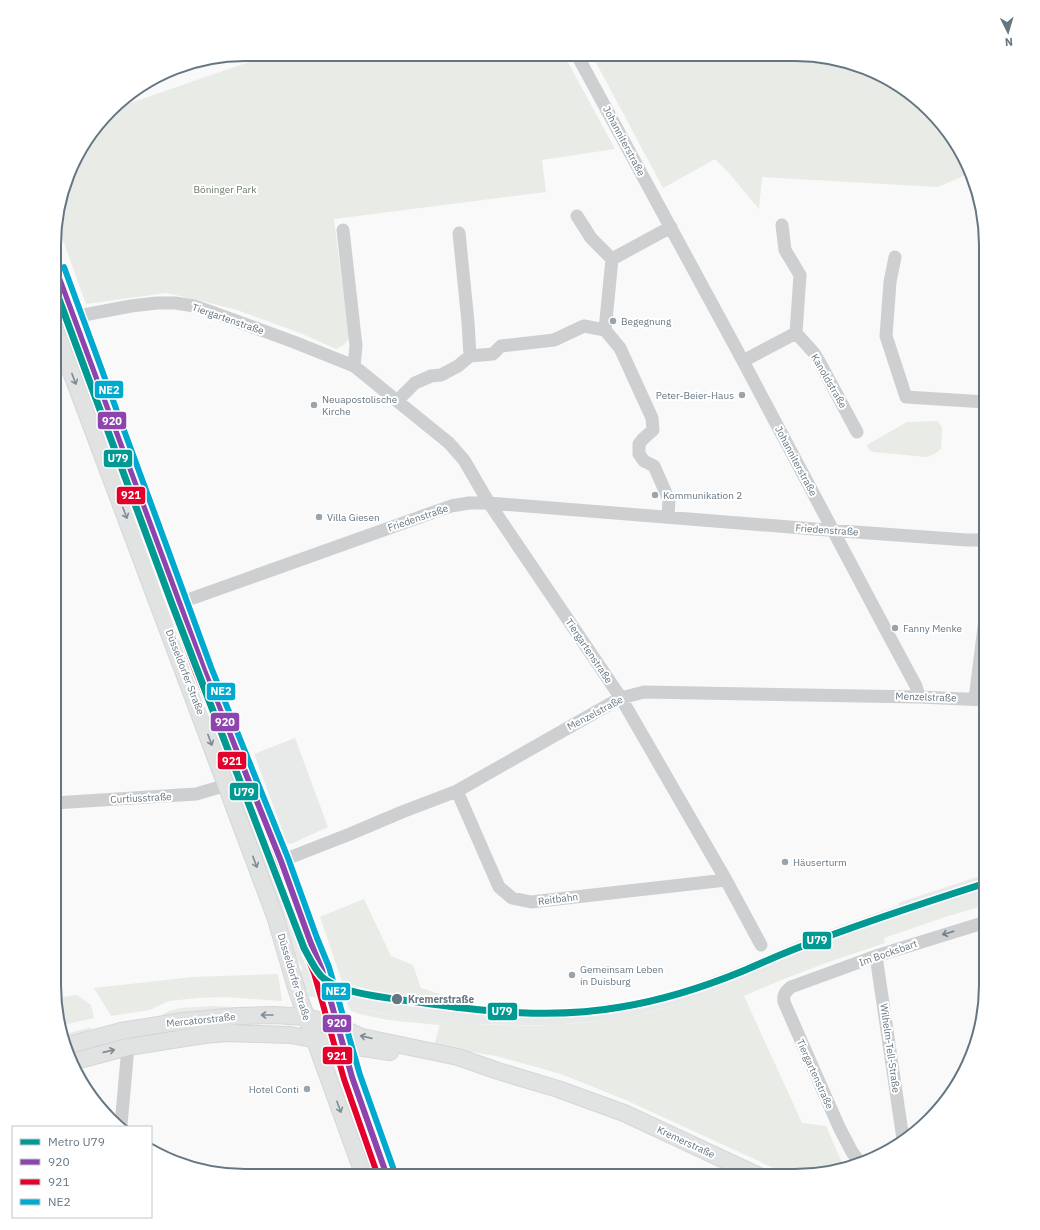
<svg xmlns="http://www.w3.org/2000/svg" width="1040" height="1230" font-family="'IBM Plex Sans',sans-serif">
<rect width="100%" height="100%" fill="#f9f9f9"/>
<path fill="#e8e9e9" d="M56 281 325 996 313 987 310 983 307 991 308 996 300 977 302 968 297 959 146 559 55 314Z
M295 738 328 827 291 844 287 843 254 754Z
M986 874V893L872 931 809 954 745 980 686 1002 633 1016 606 1020 554 1025H525L472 1024 428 1020 395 1015 360 1009 348 1006 342 982 364 989 398 996 430 1001 510 1008 558 1009 595 1007 627 1002 680 989 751 962 803 939 899 905 898 903Z"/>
<path fill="#e8ebe6" d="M272 54 564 55 615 149 542 160 546 192 334 219 349 338 344 345 336 349 300 333 237 310 198 300 166 293 86 304 56 221 79 150 113 109Z
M592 55 821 56 901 86 960 149 970 173 938 187 762 177 759 209 728 172 715 159 663 188Z
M937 421 942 427 941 449 936 453 927 457 873 452 868 449 867 445 907 422Z
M986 893V905L945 917 884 938 885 943C837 959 790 975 744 996L802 1123 826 1126 843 1165 808 1176H791L628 1101 561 1074 496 1056 434 1046 440 1025C411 1022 379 1021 351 1011L348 1006C369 1012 390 1014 410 1017 493 1029 580 1030 661 1009 712 996 760 972 810 953 868 931 927 912 986 893Z
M364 899 391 956 413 965 421 988 476 1006C430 1001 385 996 342 982L320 917Z
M278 974 282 1001 226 997 197 998 169 1001 150 1010 111 1016 94 988 193 977Z
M310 983 313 987 325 996 322 999 308 996V987Z
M77 995 91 1005 94 1018 59 1026 56 998Z
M212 1006 275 1009 154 1019 169 1011 180 1008Z
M92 1027 89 1032 63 1041 61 1035Z"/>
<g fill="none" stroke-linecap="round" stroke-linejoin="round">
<defs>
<path id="major" d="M56 270 204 670 281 861 310 941 322 970 352 1077 387 1176
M55 329 275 916 297 991 364 1176
M65 1046 121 1031 183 1021 238 1016 274 1015 306 1017 330 1023 362 1037 458 1057 498 1071 558 1089 624 1113 759 1176
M72 1062 128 1047 204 1035 227 1033 291 1035 344 1045 390 1052"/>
</defs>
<use href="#major" stroke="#d5d6d7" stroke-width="18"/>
<path stroke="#cecfd0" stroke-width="13" d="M577 55 743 361 888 634 916 686 919 697
M577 216 591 238 612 259
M343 230 356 346 354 366
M459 233 468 322 470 356
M895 257 890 282 886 336 906 397 986 402
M612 259 671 227
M73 317 131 306 157 303H175L195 306 294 342 354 366 449 443 464 460 489 503 621 698 726 880 761 945
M605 330 620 348 652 418 653 430 643 439 639 444V454L644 461 654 466 669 500 668 517
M605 330 612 259
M796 333 814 353 820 363 857 432
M743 361 796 333 800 275 785 250 782 225
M398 400 415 383 431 376 441 375 458 366 470 356 493 354 501 346 554 340 584 326 605 330
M179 603 451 506 469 503H489L827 530 967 540H986
M975 699 986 611
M457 791 499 887 512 898 531 902 726 880
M54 803 196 794 227 785
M281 861 350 834 402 812 457 791 610 704 621 698 644 692 919 697 986 700
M876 956 903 1139
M121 1125 128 1047 138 1036 169 1031
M858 1160 852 1152 839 1127 784 1002C783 995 785 992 791 987L876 956 986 922"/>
<use href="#major" stroke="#e1e2e2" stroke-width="16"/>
<defs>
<path id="bus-1" d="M56 270 204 670 281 861 310 941 322 970 352 1077 387 1176"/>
<path id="bus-2" d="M56 292 196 673 274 864 302 944 314 973 344 1079 378 1176"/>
<path id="bus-3" d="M64 267 211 667 288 858 317 938 329 967 360 1075 395 1173"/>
</defs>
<use href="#bus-1" stroke="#fff" stroke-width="9"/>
<use href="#bus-2" stroke="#fff" stroke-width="9"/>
<use href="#bus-3" stroke="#fff" stroke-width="9"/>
<use href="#bus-1" stroke="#8e44ad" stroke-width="6"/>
<use href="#bus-2" stroke="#e4002b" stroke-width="6"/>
<use href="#bus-3" stroke="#00a9ce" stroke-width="6"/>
<defs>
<path id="metro-1" d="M56 291 172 604 304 948C309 957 314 968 321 976 341 995 392 998 418 1002 486 1012 554 1019 621 1007 663 1000 704 987 743 971 762 963 781 954 800 947 861 923 923 903 986 883"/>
</defs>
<use href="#metro-1" stroke="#fff" stroke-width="10"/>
<use href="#metro-1" stroke="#009a93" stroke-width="7"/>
</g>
<defs><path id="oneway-shaft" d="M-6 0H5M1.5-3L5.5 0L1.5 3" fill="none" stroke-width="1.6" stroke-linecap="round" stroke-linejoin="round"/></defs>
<g stroke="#7e8c96">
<use href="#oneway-shaft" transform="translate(74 379) rotate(69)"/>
<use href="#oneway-shaft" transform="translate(125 513) rotate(69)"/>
<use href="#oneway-shaft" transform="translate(210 740) rotate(69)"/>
<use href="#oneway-shaft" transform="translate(255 862) rotate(70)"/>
<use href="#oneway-shaft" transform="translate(267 1015) rotate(-180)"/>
<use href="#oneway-shaft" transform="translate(366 1037) rotate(-167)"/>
<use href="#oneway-shaft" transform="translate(109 1051) rotate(-13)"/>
<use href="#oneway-shaft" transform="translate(339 1107) rotate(70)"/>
</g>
<use stroke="#707f8b" href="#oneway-shaft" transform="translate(948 933) rotate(163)"/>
<g fill="#99a4ac" stroke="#fff" stroke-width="1.5">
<circle cx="613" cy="321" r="4"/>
<circle cx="742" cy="395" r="4"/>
<circle cx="314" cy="405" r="4"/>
<circle cx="655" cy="495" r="4"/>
<circle cx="319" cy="517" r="4"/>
<circle cx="895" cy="628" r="4"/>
<circle cx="785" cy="862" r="4"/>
<circle cx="572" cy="975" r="4"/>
<circle cx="307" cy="1089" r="4"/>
</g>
<circle fill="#657683" stroke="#fff" stroke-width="1.5" cx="397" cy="999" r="6"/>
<g text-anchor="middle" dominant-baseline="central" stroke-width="4" stroke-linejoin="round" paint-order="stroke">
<g font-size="10" fill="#657683" stroke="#fff">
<text transform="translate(624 141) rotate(62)">Johanniterstraße</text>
<text transform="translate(228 319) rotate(19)">Tiergartenstraße</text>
<text transform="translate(829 381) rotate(60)">Kanoldstraße</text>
<text transform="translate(796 461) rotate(62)">Johanniterstraße</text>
<text transform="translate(418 518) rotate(-19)">Friedenstraße</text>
<text transform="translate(827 530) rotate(4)">Friedenstraße</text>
<text transform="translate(589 651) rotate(56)">Tiergartenstraße</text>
<text transform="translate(185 672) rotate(69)">Düsseldorfer Straße</text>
<text transform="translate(926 697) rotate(2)">Menzelstraße</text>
<text transform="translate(595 713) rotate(-28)">Menzelstraße</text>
<text transform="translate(141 798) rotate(-3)">Curtiusstraße</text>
<text transform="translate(558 899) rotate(-7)">Reitbahn</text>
<text transform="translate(888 953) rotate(-19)">Im Bocksbart</text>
<text transform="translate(294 977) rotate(73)">Düsseldorfer Straße</text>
<text transform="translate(201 1020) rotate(-6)">Mercatorstraße</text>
<text transform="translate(890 1048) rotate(82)">Wilhelm-Tell-Straße</text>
<text transform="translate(815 1074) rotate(66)">Tiergartenstraße</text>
<text transform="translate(686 1142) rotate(25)">Kremerstraße</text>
</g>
<g font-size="10" fill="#687a64" stroke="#fff">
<text x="225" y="189">Böninger Park</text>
</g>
<g font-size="10" fill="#657683" stroke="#fff" text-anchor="start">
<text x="621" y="321">Begegnung</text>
<text x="734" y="395" text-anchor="end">Peter-Beier-Haus</text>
<text x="322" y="399">Neuapostolische<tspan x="322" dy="12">Kirche</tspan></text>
<text x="663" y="495">Kommunikation 2</text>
<text x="327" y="517">Villa Giesen</text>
<text x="903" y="628">Fanny Menke</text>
<text x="793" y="862">Häuserturm</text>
<text x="580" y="969">Gemeinsam Leben<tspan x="580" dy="12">in Duisburg</tspan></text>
<text x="299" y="1089" text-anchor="end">Hotel Conti</text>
</g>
<g font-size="10" font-weight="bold" fill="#657683" stroke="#fff" text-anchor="start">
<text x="408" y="999">Kremerstraße</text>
</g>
</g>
<path d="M0 0H1040V1230H0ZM245 61H795A184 184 0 0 1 979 245V985A184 184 0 0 1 795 1169H245A184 184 0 0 1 61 985V245A184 184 0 0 1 245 61Z" fill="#fff" fill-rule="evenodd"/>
<path fill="none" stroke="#657683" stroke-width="2" d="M245 61H795A184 184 0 0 1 979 245V985A184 184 0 0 1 795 1169H245A184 184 0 0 1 61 985V245A184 184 0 0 1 245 61Z"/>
<g stroke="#fff" stroke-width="1.5">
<rect x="94" y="380" width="30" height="19" rx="4" fill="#00a9ce"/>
<rect x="97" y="411" width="30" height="19" rx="4" fill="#8e44ad"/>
<rect x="103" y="449" width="30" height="19" rx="4" fill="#009a93"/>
<rect x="116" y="486" width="30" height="19" rx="4" fill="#e4002b"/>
<rect x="206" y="682" width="30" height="19" rx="4" fill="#00a9ce"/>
<rect x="210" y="712" width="30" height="20" rx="4" fill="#8e44ad"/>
<rect x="217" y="751" width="30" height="19" rx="4" fill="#e4002b"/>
<rect x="229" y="782" width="30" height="19" rx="4" fill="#009a93"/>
<rect x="802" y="931" width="30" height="19" rx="4" fill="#009a93"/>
<rect x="321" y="982" width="30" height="19" rx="4" fill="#00a9ce"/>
<rect x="487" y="1002" width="31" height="19" rx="4" fill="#009a93"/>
<rect x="322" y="1014" width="30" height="19" rx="4" fill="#8e44ad"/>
<rect x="322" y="1046" width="31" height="19" rx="4" fill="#e4002b"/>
</g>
<g font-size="11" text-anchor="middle" font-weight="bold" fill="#fff">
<text x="109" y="394">NE2</text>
<text x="112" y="425">920</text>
<text x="118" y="462">U79</text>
<text x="131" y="499">921</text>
<text x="221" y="695">NE2</text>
<text x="225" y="726">920</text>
<text x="232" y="765">921</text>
<text x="244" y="796">U79</text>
<text x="817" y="944">U79</text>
<text x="336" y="995">NE2</text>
<text x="502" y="1015">U79</text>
<text x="337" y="1027">920</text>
<text x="337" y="1060">921</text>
</g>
<rect x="12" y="1126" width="140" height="92" fill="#ffffff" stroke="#c1c8cd"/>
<rect x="20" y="1139" width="20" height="6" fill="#009a93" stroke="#c1c8cd"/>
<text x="48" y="1146" font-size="12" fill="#657683">Metro U79</text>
<rect x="20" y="1159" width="20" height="6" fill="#8e44ad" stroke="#c1c8cd"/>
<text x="48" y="1166" font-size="12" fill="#657683">920</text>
<rect x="20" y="1179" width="20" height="6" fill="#e4002b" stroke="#c1c8cd"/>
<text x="48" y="1186" font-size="12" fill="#657683">921</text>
<rect x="20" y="1199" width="20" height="6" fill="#00a9ce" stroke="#c1c8cd"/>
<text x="48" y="1206" font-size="12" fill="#657683">NE2</text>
<g transform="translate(1008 32) rotate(175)" stroke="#ffffff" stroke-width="3" paint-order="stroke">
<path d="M0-3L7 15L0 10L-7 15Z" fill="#657683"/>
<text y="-6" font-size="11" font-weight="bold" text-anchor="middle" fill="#657683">N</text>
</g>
</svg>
